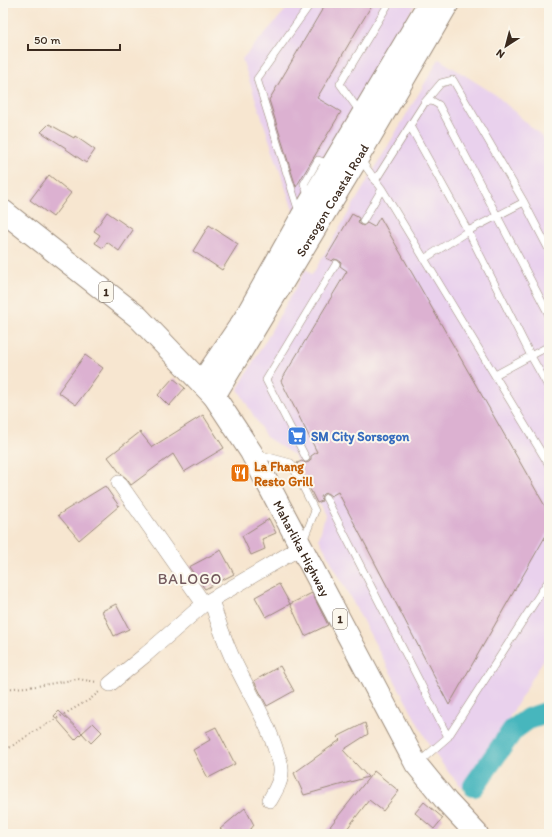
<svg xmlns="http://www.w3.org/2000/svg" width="552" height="837" font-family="Itim,sans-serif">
<rect width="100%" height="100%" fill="#fbf7ec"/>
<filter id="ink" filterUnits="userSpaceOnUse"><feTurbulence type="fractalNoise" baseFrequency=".025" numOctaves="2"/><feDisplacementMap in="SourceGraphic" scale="8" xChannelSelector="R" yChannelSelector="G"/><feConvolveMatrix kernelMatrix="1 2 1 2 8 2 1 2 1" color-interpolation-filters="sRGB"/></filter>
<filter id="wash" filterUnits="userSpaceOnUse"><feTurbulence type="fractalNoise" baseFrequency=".012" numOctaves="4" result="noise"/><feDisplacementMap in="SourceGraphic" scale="16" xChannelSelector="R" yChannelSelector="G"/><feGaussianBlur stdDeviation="0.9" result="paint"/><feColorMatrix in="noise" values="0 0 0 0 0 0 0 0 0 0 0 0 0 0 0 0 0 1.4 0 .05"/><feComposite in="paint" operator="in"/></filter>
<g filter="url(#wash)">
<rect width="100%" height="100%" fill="#f7e6d0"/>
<path fill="#e9d1ed" d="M292 3H416L294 213 242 59Z
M439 59 496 95 549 143V650L502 730 463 788 449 773 432 750 319 539 325 515 294 455 266 437 238 389 306 269 312 275Z"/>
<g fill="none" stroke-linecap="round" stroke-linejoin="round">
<path stroke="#46b6bd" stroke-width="3.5" d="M440 834 444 828"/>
<path stroke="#46b6bd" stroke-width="22" d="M474 786 513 730 528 719 549 712"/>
</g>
<g id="blocks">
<path fill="#dcb1d1" d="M326 3H373L317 98 341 112 296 187 269 100Z
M49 124 74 138 75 136 95 150 86 163 66 149V148L41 132Z
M49 175 71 193 53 217 30 200Z
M107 212 133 230 119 251 107 242 103 248 95 243 100 235 94 231Z
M352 214 359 218 358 223 363 226 367 223 374 227 380 217 549 513V530L449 705 338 492 331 496 327 493 323 494 321 497 322 501 317 503 297 463 302 461 305 463 309 462 311 459V456L317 452 281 381 347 271 340 266 341 262 338 260 334 259 332 261 326 258Z
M209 225 238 244 222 270 193 251Z
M85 355 103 368 76 405 58 392Z
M173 378 185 388 169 406 158 395Z
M203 415 224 448 184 472 173 454 131 485 126 478 121 474 108 457 140 432 152 447Z
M105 486 119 506 79 540 58 515Z
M269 519 276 533 262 539 265 549 251 555 242 536Z
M221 550 234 574 205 589 189 567Z
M279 584 290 604 266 617 255 597Z
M312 593 328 625 305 636 290 604Z
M116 604 129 629 114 636 102 611Z
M280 666 294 691 267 706 254 681Z
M59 711 82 733 75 740 54 716Z
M93 723 102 732 91 743 82 733Z
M365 723 368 734 343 750 368 777 304 795 294 773 340 740 337 737Z
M216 727 235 764 208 778 193 750 210 740 206 732Z
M374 771 399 791 383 811 369 800 343 834H324Z
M424 802 443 818 434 829 415 813Z
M245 808 254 825 247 834H227L220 829Z"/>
</g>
</g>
<g filter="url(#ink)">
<use href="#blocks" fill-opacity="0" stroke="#987" stroke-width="1"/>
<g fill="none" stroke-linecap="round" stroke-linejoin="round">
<defs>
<path id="lane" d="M425 102 441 83 453 80 524 202 549 250
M360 112 340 84 389 3
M410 126 468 231 531 356 549 388
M360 159 382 189 549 465
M375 181 425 102 432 101 439 105 549 315
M309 197 304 184 318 160 330 164
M299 212 257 79 311 3
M363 221 382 189
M424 259 468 231 524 202
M495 375 549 346
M258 454 291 463 315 511 303 541
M306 458 266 380 336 264
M326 498 448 737
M418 763 448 737 549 580"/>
<path id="street" d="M119 483 204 604
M211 600C217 619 223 637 231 655 246 688 267 719 277 754 279 759 282 766 281 772 281 782 275 791 270 800
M110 684 144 656 204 604 301 547"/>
<g id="primary">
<path id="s1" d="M214 396 251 452 416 764 447 802 477 834"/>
</g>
<g id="highway">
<path id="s2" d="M3 211 138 317 214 396 358 157 448 3"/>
<path d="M202 382 244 320 301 218 429 3"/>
</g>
</defs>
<use href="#lane" stroke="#987" stroke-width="8"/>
<use href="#street" stroke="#987" stroke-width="16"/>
<use href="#primary" stroke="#987" stroke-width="24"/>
<use href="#highway" stroke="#987" stroke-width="24"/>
<path stroke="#987" stroke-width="2" stroke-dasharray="1 3" stroke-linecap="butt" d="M3 689 37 686 78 679 97 682
M3 752 38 729 89 700 99 692"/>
<use href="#lane" stroke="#fff" stroke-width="7"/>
<use href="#street" stroke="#fff" stroke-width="15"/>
<use href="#primary" stroke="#fff" stroke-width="22"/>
<use href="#highway" stroke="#fff" stroke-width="22"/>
</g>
</g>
<defs>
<symbol id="supermarket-square" viewBox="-11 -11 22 22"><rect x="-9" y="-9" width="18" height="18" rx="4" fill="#3f7fe0" stroke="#fbf7ec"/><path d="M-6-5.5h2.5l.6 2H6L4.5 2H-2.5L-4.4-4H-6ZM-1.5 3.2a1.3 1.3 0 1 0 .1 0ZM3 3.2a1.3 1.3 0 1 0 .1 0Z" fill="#fff"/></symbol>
<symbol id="restaurant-square" viewBox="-11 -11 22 22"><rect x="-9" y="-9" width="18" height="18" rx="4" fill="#e8710a" stroke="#fbf7ec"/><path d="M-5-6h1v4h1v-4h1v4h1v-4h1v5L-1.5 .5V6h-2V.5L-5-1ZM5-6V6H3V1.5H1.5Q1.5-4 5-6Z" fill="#fff"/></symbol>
</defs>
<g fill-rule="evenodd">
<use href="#supermarket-square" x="286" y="425" width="22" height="22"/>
<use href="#restaurant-square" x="229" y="462" width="22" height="22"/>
</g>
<g text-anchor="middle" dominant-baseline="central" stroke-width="4" stroke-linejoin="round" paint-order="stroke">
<g fill="#fbf7ec" stroke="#75685c" stroke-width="1">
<rect x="99" y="282" width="14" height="20" rx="3"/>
<rect x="333" y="609" width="14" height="20" rx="3"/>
</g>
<g font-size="12" font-weight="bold" fill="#3b2a1e">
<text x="106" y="292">1</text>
<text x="340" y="619">1</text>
</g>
<g font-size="13" fill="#3b2a1e" stroke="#fbf7ec">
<text stroke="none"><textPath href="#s2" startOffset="510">Sorsogon Coastal Road</textPath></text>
<text stroke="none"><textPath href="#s1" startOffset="176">Maharlika Highway</textPath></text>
</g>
<g font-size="13" font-weight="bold" fill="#366cbe" stroke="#fbf7ec" text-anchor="start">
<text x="311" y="436">SM City Sorsogon</text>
</g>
<g font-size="13" font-weight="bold" fill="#c56008" stroke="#fbf7ec" text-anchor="start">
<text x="254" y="466">La Fhang<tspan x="254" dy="15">Resto Grill</tspan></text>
</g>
<g font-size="15" letter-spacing="1" fill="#73595d" stroke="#fbf7ec">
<text x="190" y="579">BALOGO</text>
</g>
</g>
<rect width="552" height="837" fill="none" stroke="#fbf7ec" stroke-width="16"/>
<g transform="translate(506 46) rotate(216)" stroke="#fbf7ec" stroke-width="3" paint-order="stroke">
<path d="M0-3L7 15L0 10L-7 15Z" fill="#3b2a1e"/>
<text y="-6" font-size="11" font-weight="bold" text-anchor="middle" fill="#3b2a1e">N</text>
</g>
<path d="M28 44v6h92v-6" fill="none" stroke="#3b2a1e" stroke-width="2"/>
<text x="34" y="44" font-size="12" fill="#3b2a1e" stroke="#fbf7ec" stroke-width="3" paint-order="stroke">50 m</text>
</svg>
